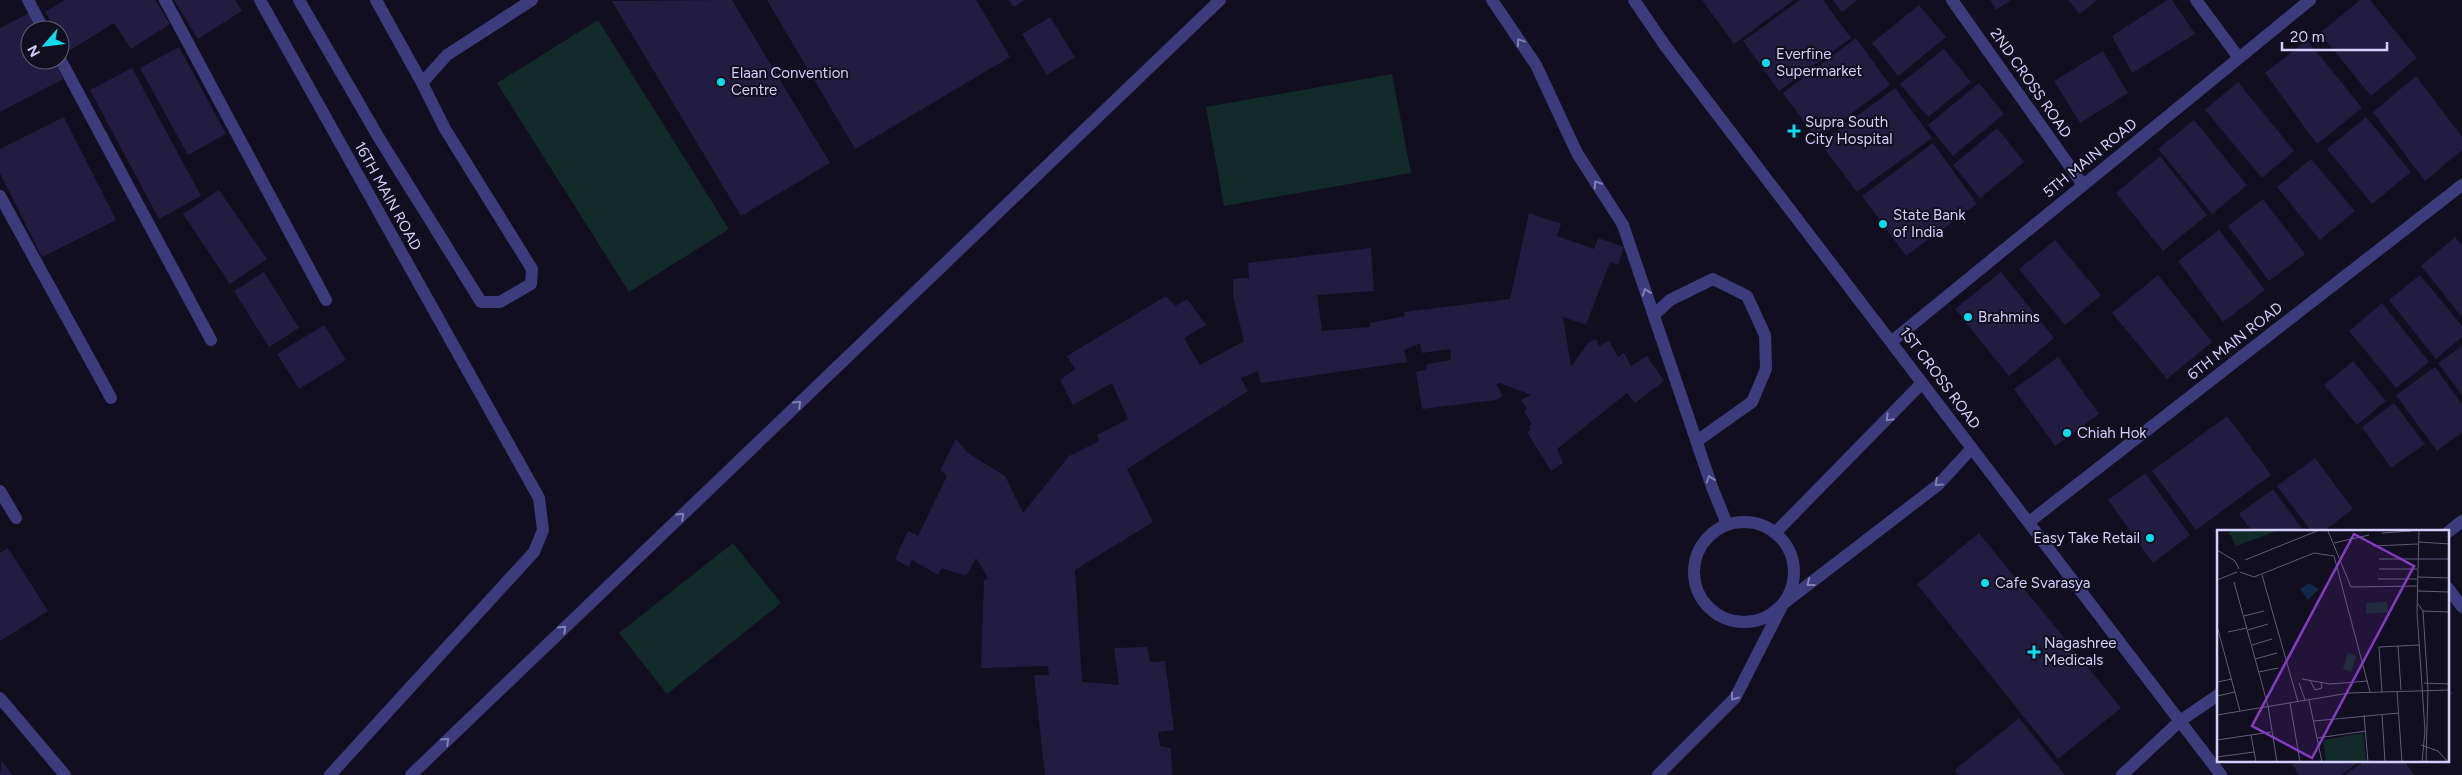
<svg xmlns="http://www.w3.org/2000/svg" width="2462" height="775" font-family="Figtree,sans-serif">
<rect width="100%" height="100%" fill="#110e20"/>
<path fill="#122a28" d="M598 20 729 229 629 292 497 83Z
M1392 74 1411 173 1224 206 1206 107Z
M733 543 781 603 667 694 619 633Z"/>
<path fill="#221c40" d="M65 0H155L170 24 131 49 114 23 69 51 60 36V30H56L45 12Z
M174 0H235L242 11 198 39Z
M732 0 830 163 741 216 612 1Z
M767 0H976L1010 57 855 149Z
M1009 0H1025L1014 7Z
M1702 0H1794L1734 44Z
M1800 0H1823L1851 38 1779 91 1743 41Z
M1833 0H1857L1842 12Z
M1990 0H2011L1996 10Z
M2068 0H2097L2080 14Z
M2167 0H2172L2195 34 2132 73 2112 36Z
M2360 0H2370L2417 58 2371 96 2320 33Z
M1919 5 1946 37 1898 76 1872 43Z
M29 13 38 30H30V60H53L63 79 0 112V28Z
M1050 17 1075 57 1047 75 1022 34Z
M1856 38 1890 85 1817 139 1783 93Z
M2307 40 2362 108 2317 144 2265 73Z
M179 47 226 134 188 155 140 68Z
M1944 49 1971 82 1928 117 1900 84Z
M2103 51 2128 93 2080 123 2054 81Z
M132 68 201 196 159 219 90 90Z
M2416 76 2462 137V150L2425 181 2373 112Z
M2238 82 2294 151 2262 178 2205 110Z
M1979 83 2004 114 1953 156 1928 125Z
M1895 88 1932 138 1857 192 1820 143Z
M64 117 116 220 42 257 0 173V149Z
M2366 117 2411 172 2372 204 2327 149Z
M2194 120 2247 185 2212 214 2158 149Z
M1997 128 2024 162 1980 198 1953 165Z
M1933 143 1977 204 1906 256 1862 196Z
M2160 156 2207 215 2163 251 2116 193Z
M2311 159 2355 211 2320 240 2277 187Z
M219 190 267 259 230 284 183 214Z
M2263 199 2305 254 2269 281 2228 226Z
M1529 213 1561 224 1557 236 1594 249 1598 238 1624 247 1618 265 1610 262 1586 325 1563 317 1571 367 1587 344 1596 339 1599 346 1609 341 1618 357 1624 353 1631 366 1647 356 1664 381 1635 403 1627 393 1557 449 1563 463 1551 471 1527 432 1531 430 1529 426 1532 424 1524 412 1527 409 1521 400 1531 395 1500 383 1496 384 1503 396 1496 400 1422 409 1416 372 1426 370 1427 364 1451 360 1450 349 1422 353 1420 343 1404 350 1407 362 1261 383 1258 371 1241 378 1248 391 1127 469 1153 522 1075 570 1082 682 1119 685 1114 648 1147 647 1150 662 1165 661 1174 730 1158 732 1160 746 1171 748 1172 775H1045L1034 675H1049L1048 666 981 668 984 581 988 578 976 558 966 576 942 568 938 575 912 560 909 567 895 559 908 531 918 536 947 476 940 470 956 439 968 453 1005 476 1023 513 1069 456 1099 441 1097 435 1128 419 1112 383 1073 405 1060 380 1075 369 1067 356 1166 296 1175 306 1187 299 1206 325 1184 338 1200 365 1244 341 1233 296V279L1249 278 1248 263 1371 248 1374 291 1317 295 1322 331 1370 327V323L1405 316 1404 312 1510 299Z
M2219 230 2265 290 2223 322 2178 261Z
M2455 237 2462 245V317L2421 266Z
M2055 240 2101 295 2065 325 2019 269Z
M264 272 299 328 269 347 234 291Z
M2001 272 2054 338 2009 376 1955 309Z
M2158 275 2212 342 2167 379 2112 313Z
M2420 275 2462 326V337L2436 359 2389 300Z
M2382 303 2429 362 2396 388 2349 331Z
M324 325 346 360 299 389 277 354Z
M2462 346V395L2438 363Z
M2058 357 2099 414 2055 446 2014 389Z
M2353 361 2386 401 2357 425 2324 385Z
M2435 367 2462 404V432L2437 451 2396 395Z
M2394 403 2425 444 2391 468 2362 427Z
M2227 416 2271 475 2196 530 2152 471Z
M2315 458 2353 509 2324 531H2311L2277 486Z
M2145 473 2190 535 2153 563 2108 500Z
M2273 489 2304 531H2252L2239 514Z
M1979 533 2121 708 2058 759 1917 584Z
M8 548 48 611 0 641V553Z
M2448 687 2453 694 2448 697Z
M2019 718 2065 775H1958L1955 770Z
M2 760 12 775H0Z
M2290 761H2360L2341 775H2299Z
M2365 761H2405L2414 775H2344Z"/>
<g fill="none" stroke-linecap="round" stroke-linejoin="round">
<path stroke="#3c3c7c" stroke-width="12" d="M28 0 44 30
M165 0 326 300
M260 0 539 498 543 530 534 552 330 775
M299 0 379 138 481 302H500L531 284 532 269 445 129 422 83 447 55 532 0
M376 0 422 83
M1492 0 1536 65 1577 153 1623 225 1712 487 1727 524
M1634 0 1666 47 2221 775
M1952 0 2083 185
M2196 0 2239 58
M60 59 211 340
M0 196 111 398
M1654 315 1670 300 1713 279 1747 296 1765 335 1766 369 1752 402 1697 441
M1891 342 2310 0
M0 491 16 518
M2029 522 2462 185
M1694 572a50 50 0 1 1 100 0a50 50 0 1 1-100 0Z
M2448 532 2462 521
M1775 533 1922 383
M2448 588 2462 607
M0 698 65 775
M411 775 1220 0
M1658 775 1735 698 1783 604 1938 485 1972 448
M2122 775 2180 721 2218 695"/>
</g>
<defs><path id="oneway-chevron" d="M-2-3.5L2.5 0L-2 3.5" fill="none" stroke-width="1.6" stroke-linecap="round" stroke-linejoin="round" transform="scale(1.25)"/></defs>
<g stroke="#807fb6">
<use href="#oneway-chevron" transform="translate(1520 42) rotate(-124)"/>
<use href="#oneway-chevron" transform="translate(1597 184) rotate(-123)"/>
<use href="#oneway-chevron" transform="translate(1646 292) rotate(-109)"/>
<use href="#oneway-chevron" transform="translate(798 404) rotate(-44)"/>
<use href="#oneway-chevron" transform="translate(1889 418) rotate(134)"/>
<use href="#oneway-chevron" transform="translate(1710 479) rotate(-109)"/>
<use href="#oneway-chevron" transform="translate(1938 483) rotate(137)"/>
<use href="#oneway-chevron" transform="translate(681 516) rotate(-44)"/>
<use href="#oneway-chevron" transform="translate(1810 583) rotate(142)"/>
<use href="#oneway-chevron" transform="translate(563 629) rotate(-44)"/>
<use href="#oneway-chevron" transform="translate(1734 697) rotate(126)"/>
<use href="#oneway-chevron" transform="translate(446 741) rotate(-44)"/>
</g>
<g fill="#0fdcea" stroke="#110e20" stroke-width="2">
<circle cx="1766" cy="63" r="5"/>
<circle cx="721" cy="82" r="5"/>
<path d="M1791.5 123.5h5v5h5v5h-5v5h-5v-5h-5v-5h5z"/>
<circle cx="1883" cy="224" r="5"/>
<circle cx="1968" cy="317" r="5"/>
<circle cx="2067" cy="433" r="5"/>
<circle cx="2150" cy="538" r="5"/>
<circle cx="1985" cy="583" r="5"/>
<path d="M2031.5 644.5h5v5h5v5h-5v5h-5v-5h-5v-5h5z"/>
</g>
<g text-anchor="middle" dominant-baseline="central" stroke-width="4" stroke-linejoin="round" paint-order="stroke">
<g font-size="15" fill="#d4d0fc" stroke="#110e20" text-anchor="start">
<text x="1776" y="54">Everfine<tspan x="1776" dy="17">Supermarket</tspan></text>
<text x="731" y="73">Elaan Convention<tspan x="731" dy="17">Centre</tspan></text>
<text x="1805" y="122">Supra South<tspan x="1805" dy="17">City Hospital</tspan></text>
<text x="1893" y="215">State Bank<tspan x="1893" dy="17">of India</tspan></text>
<text x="1978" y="317">Brahmins</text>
<text x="2077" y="433">Chiah Hok</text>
<text x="2140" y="538" text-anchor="end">Easy Take Retail</text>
<text x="1995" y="583">Cafe Svarasya</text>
<text x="2044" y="643">Nagashree<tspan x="2044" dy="17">Medicals</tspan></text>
</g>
<g font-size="15" fill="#d4d0fc" stroke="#110e20">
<text transform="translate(2031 83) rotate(55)">2ND CROSS ROAD</text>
<text transform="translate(2090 158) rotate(-39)">5TH MAIN ROAD</text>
<text transform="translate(388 196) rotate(61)">16TH MAIN ROAD</text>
<text transform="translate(2235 341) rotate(-38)">6TH MAIN ROAD</text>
<text transform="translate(1940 378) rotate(53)">1ST CROSS ROAD</text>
</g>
</g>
<g transform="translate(2217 530)">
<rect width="232" height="232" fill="#110e20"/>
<path d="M11 1H60L19 16ZM170 72 171 82 149 84V73ZM131 123 139 126 134 142 126 139ZM146 203 149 232H109L106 210Z" fill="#122a28"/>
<path d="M92 53 102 59 91 70 83 59Z" fill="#112846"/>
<path fill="none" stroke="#5f5c78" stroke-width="1" d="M111 1 134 57 200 56M202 1 200 82 208 201 205 232M165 3 194 1M202 12 233 14M117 13 152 5M156 16 201 14M0 20 18 31 22 39M162 29H233M28 30 100 1M162 39H200M23 42 37 47 97 23 117 26 153 162M45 45 81 172M201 47 233 48M161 49H200M0 50 20 42M17 52 51 176 60 232M200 61 233 62M201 74 206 81 211 159 209 232M205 81 233 82M27 86 47 81M0 96 23 181M31 100 51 94M11 102 30 98M35 115 55 109M181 116 184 160M38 129 60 123M42 142 61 138M85 149 113 154 151 151M93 150 98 160 105 158 104 152M0 152 15 149M82 153 88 170M207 153 233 154M180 161 185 232M165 162 162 117 203 115M0 166 18 162M92 170 105 232M73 173 83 232M165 184 168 232M0 185 132 163 233 160M147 185 151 232M97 191 182 183M34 205 39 232M100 208 149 201M0 210 54 202M204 215 221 221 231 232M0 227 37 222"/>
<path fill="#843cc5" fill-opacity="0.15" stroke="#843cc5" stroke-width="2.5" d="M137 4 197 36 95 228 35 196Z"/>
<rect width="232" height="232" fill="none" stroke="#d4d0fc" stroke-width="2.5"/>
</g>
<g transform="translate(45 45) rotate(242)"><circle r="24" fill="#110e20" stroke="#5f5c78"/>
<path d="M0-4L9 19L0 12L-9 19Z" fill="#0fdcea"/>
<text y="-8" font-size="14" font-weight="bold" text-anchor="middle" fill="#d4d0fc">N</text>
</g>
<path d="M2282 42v8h105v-8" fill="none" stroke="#d4d0fc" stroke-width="2.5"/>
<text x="2290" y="42" font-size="15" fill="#d4d0fc" stroke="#110e20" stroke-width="4" paint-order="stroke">20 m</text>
</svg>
